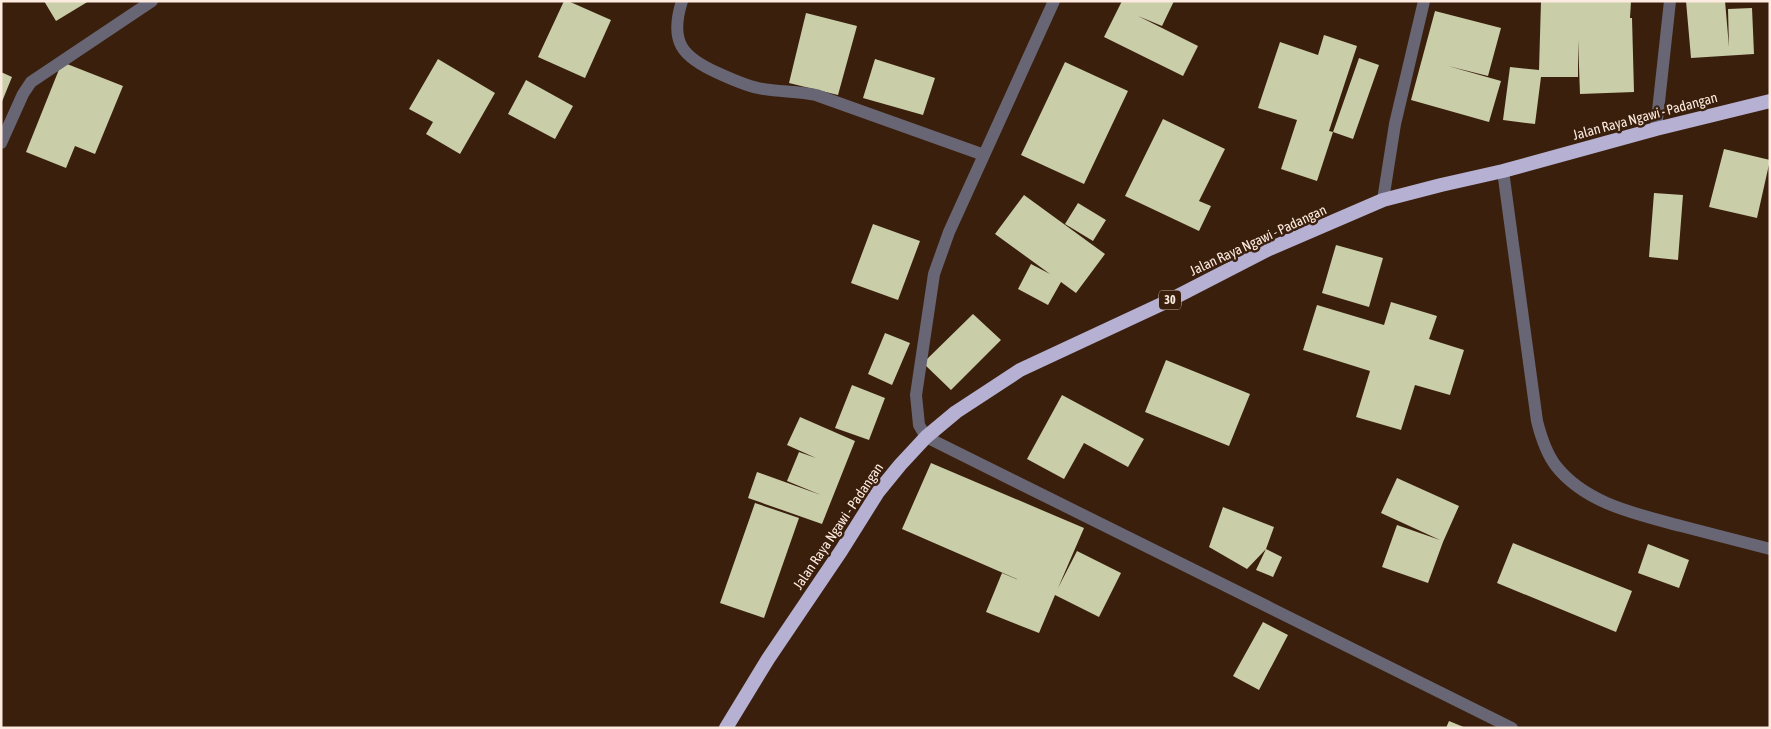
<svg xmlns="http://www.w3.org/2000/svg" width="1771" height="729" font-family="'Asap Condensed',sans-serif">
<rect width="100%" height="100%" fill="#3a1f0d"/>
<path fill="#c9cda8" d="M44 1H89L56 21Z
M564 1H568L611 20 585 78 538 57Z
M1122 1H1174L1162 26 1138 16 1198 46 1183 76 1104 37Z
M1541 1H1631L1630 18H1632L1634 92 1580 94 1578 40V77H1541L1535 124 1503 120 1510 67 1539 70Z
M1686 1H1725L1729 47 1728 9 1752 8 1754 54 1691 58Z
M1435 11 1501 28 1488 76 1448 66 1501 81 1489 122 1411 100Z
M806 13 857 26 838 95 789 83Z
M1324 35 1357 46 1329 131 1333 132 1317 181 1281 169 1297 120 1258 108 1280 42 1318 55Z
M1359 58 1379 65 1353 139 1333 132Z
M438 59 495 93 460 154 426 134 433 122 409 109Z
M875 59 935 78 923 115 863 98Z
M62 62 123 86 95 154 75 146 66 168 26 152Z
M1065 62 1128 91 1084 184 1021 155Z
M1 72 12 77 1 104Z
M526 80 573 106 555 139 508 114Z
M1163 119 1225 149 1199 201 1211 206 1199 231 1125 196Z
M1724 149 1770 160 1757 218 1709 207Z
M1654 193 1683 195 1678 260 1649 257Z
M1024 195 1105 254 1076 293 1061 282 1048 305 1018 289 1031 264 1050 274 995 234Z
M1078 203 1106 220 1093 241 1065 224Z
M873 224 920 241 898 300 851 283Z
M1336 245 1383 258 1369 307 1322 293Z
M1391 302 1437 316 1429 339 1464 350 1450 395 1415 385 1401 430 1356 417 1370 371 1303 350 1317 305 1384 325Z
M973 314 1001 340 951 390 923 363Z
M885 333 910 343 892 385 868 374Z
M1166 360 1250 394 1229 446 1145 412Z
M852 385 885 398 869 440 835 428Z
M1062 395 1144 439 1128 467 1084 443 1064 479 1027 459Z
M800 417 855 441 822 524 748 498 757 472 821 495 787 481 799 452 816 458 787 445Z
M931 463 1084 528 1058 588 1077 551 1121 573 1099 617 1055 595 1039 633 986 612 1002 573 1026 583 902 529Z
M1397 478 1459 506 1443 542 1428 583 1382 567 1397 525 1440 540 1381 513Z
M755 503 799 518 764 618 720 603Z
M1223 507 1274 527 1266 549 1247 569 1209 547Z
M1513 543 1632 591 1616 632 1497 583Z
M1648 544 1689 560 1679 588 1638 573Z
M1266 549 1282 557 1273 577 1256 570Z
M1263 622 1288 635 1259 690 1233 676Z
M1449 721 1466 728H1446Z"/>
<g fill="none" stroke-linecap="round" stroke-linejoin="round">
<path stroke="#686674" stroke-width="12" d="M682 1C669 42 682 57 718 73 731 79 744 85 758 88 777 92 797 91 816 95L984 155
M1054 1 949 232 934 274 916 395 919 425 926 437 1512 728
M1656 129 1670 1
M1 143 23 94 31 82 152 1
M1503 171 1537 421C1541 437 1546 453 1556 466 1586 504 1637 514 1681 526 1711 534 1740 541 1770 549
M1383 200 1395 124 1424 1"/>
<path stroke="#b6b0d2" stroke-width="14" d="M726 728 768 659 841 551 878 492 900 465 926 437 956 412 1020 370 1166 302 1267 250 1383 200 1441 185 1503 171 1656 129 1770 101"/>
</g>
<g text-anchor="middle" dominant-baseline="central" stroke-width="5" stroke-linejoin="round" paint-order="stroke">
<rect fill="#3a1f0d" stroke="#c2aea0" stroke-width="1" x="1159" y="290.5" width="22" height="19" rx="4"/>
<g font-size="12" font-weight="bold" fill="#fdebdf">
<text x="1170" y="300">30</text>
</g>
<g font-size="14" fill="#fdebdf" stroke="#3a1f0d">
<text transform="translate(1645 116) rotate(-15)">Jalan Raya Ngawi - Padangan</text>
<text transform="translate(1258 240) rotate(-25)">Jalan Raya Ngawi - Padangan</text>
<text transform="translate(838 526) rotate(-56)">Jalan Raya Ngawi - Padangan</text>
</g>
</g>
<rect width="1771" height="729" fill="none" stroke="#fdebdf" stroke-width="5"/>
</svg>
